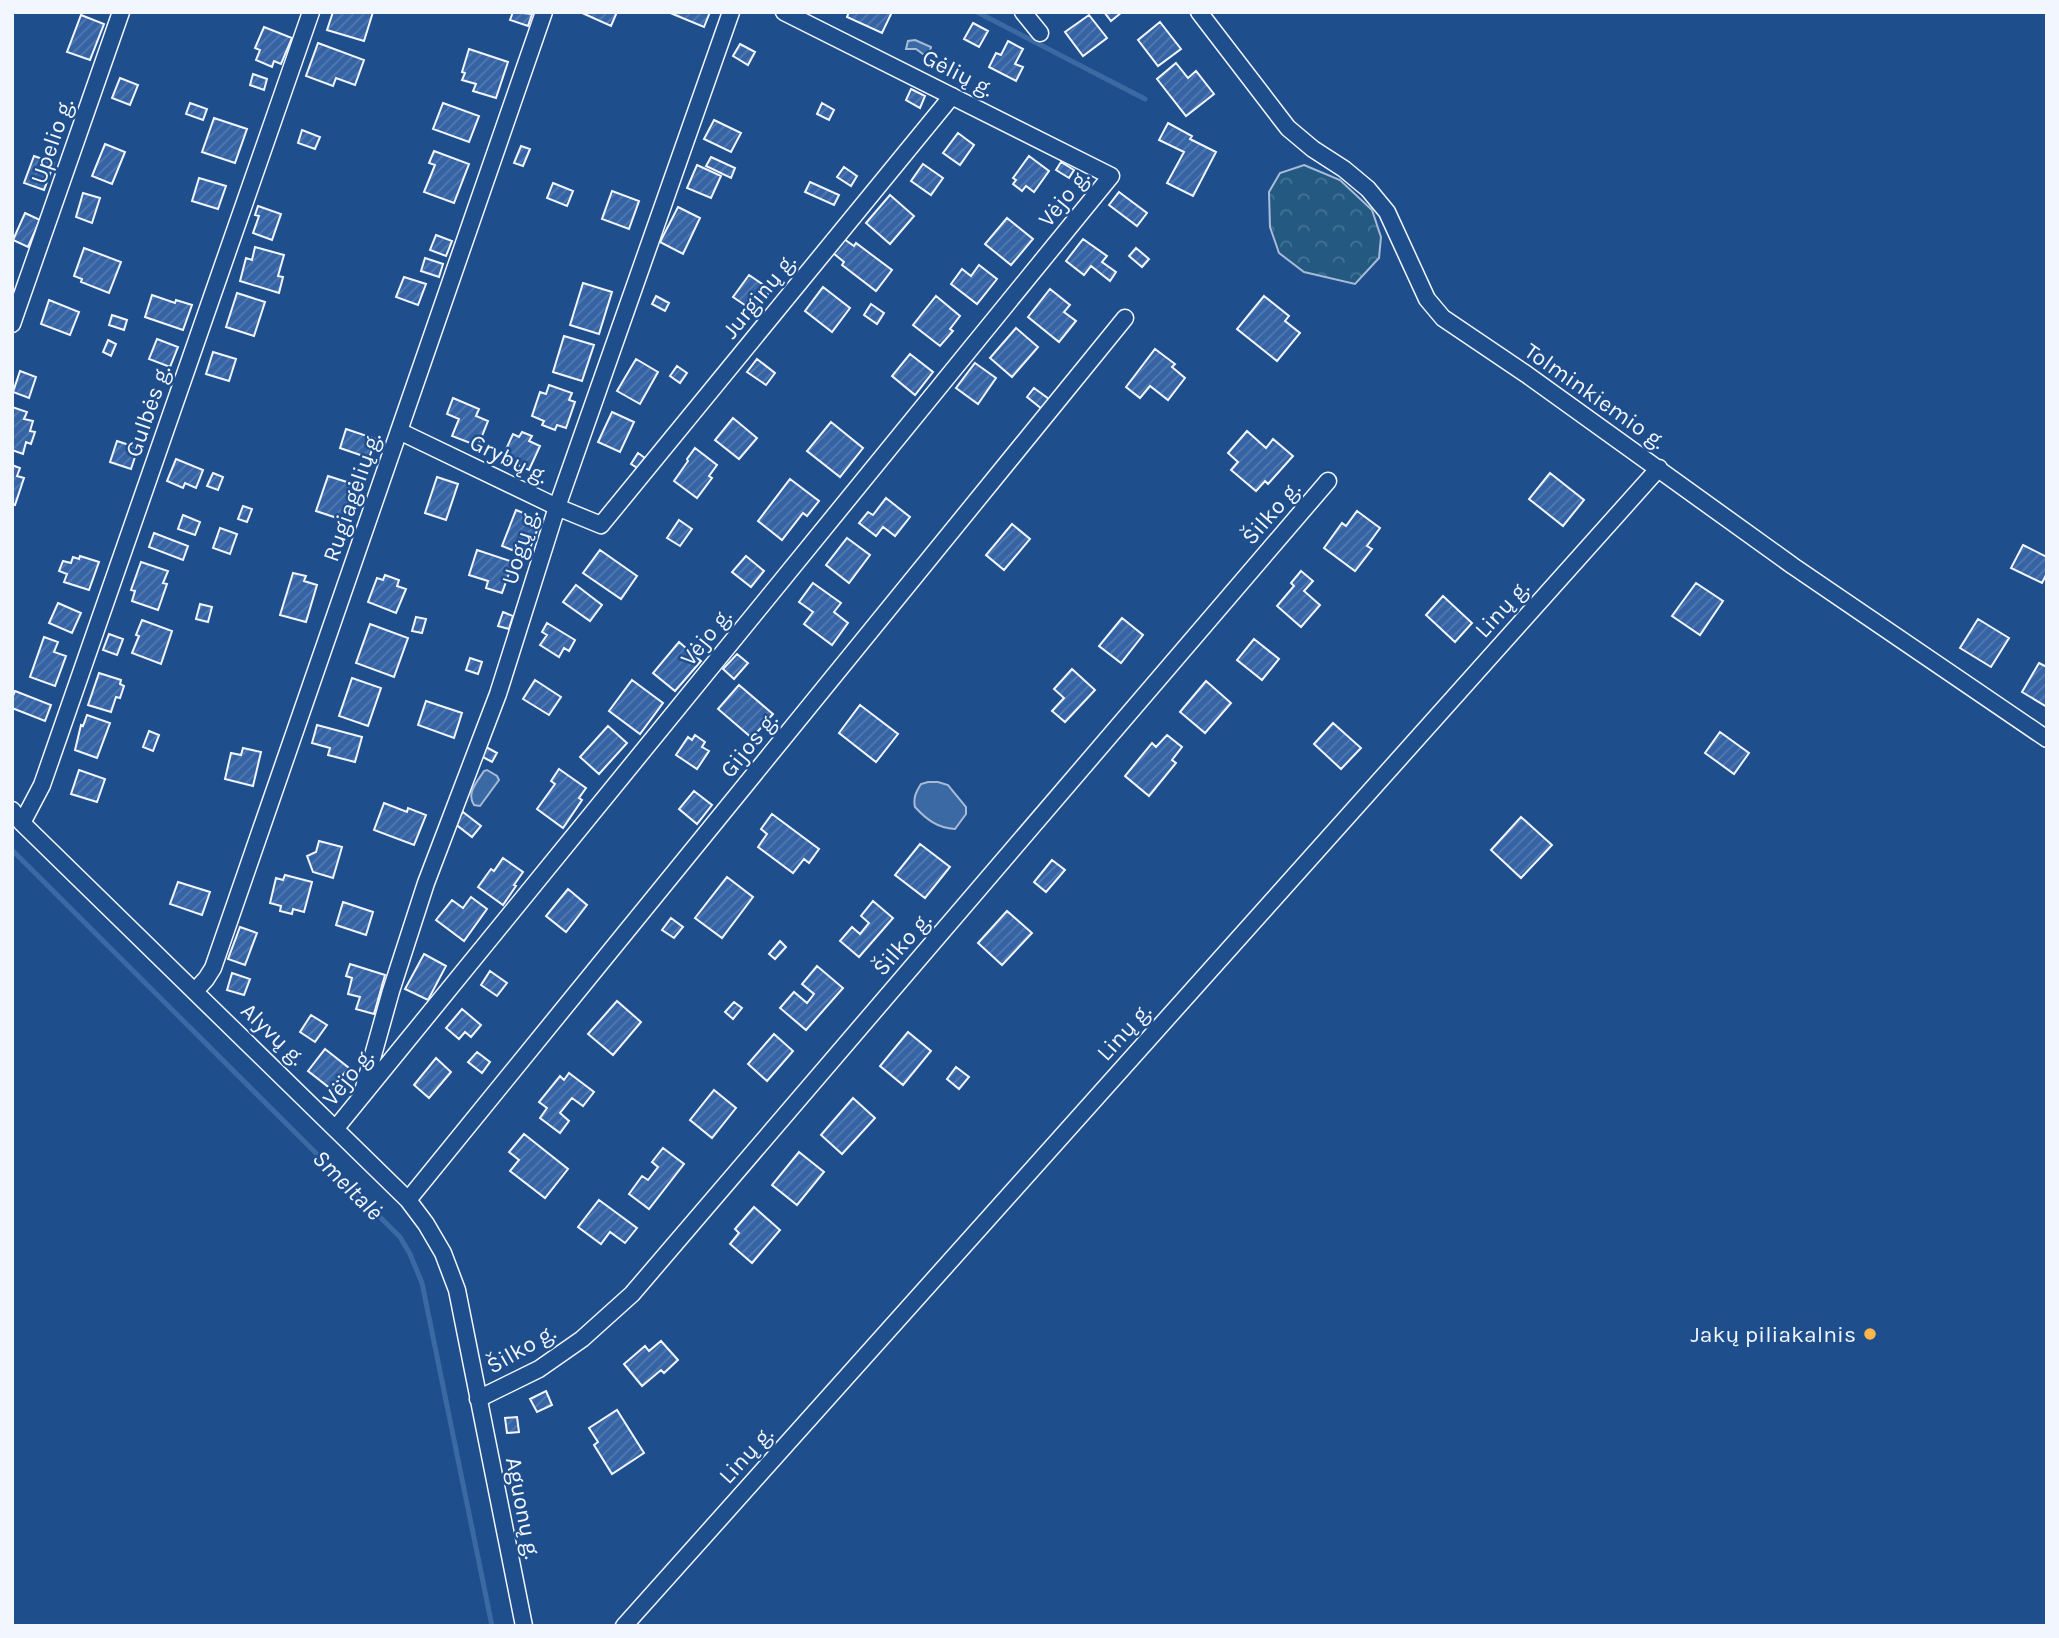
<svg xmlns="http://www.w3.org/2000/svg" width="2059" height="1638" font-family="Karla,sans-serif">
<defs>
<pattern id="forest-crowns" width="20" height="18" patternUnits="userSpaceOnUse" patternTransform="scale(1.75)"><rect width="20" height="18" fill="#245a82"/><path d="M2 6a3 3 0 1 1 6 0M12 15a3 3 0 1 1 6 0" fill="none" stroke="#447295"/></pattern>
<pattern id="building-hatch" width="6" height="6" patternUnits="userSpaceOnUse" patternTransform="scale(1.75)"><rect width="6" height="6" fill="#3563a3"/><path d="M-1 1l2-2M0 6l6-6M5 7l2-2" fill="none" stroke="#537ab1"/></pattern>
</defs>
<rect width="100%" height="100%" fill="#1f4e8c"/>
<path fill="url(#forest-crowns)" stroke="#a8bbd7" stroke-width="2" d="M1304 165 1340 180 1372 210 1381 237 1379 258 1355 284 1304 272 1279 253 1270 227 1269 192 1280 173Z"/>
<path fill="#3b69a3" stroke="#a8bbd7" stroke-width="2" d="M915 40 931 47 929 55 923 54 916 49H906L908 41Z
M487 770 497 776 499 780 480 806 474 805C466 793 477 782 484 771Z
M928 782H938L948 785 966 807V814L955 829C937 828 926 819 915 807 913 798 916 792 921 784Z"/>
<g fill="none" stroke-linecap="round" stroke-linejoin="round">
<path stroke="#3b69a3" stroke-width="5" d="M977 12 1145 99
M12 850 400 1237 410 1254 422 1283 492 1626"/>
</g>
<path fill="url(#building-hatch)" stroke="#f2f6ff" stroke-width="2" d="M333 12H373L364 41 327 30Z
M513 12 532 14 528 26 510 20Z
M580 12H617L611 26Z
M668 12H710L704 27Z
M849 12H892L882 33 847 17Z
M1104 12H1122L1111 21Z
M81 15 104 24 90 60 67 52Z
M1089 15 1107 38 1083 56 1065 32Z
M1160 22 1181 49 1158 66 1138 40Z
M973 23 988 31 979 47 964 39Z
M264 27 292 38 281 64 274 61 272 67 256 60 260 50 255 48Z
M1008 41 1023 49 1015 64 1023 67 1016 81 989 67 996 53 1001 55Z
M318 43 364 60 355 85 336 78 333 86 306 76Z
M740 44 755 52 748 65 733 56Z
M469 49 508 62 496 98 473 91 476 84 462 80 465 73 462 72Z
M1176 63 1188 78 1196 71 1214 94 1186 116 1157 79Z
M253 74 267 79 264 90 250 85Z
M120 78 138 85 130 105 112 98Z
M911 89 925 96 920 108 906 100Z
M190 103 207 109 203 120 186 114Z
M443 103 479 116 469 142 433 129Z
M822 103 834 110 829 120 817 114Z
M214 118 247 129 235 163 202 152Z
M714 120 741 133 731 152 704 139Z
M1168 123 1192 136 1190 139 1216 152 1193 196 1167 183 1184 152 1159 140Z
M302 130 320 137 315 149 298 143Z
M958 133 974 145 960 165 943 153Z
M105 144 125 152 112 184 92 176Z
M521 146 530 149 523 166 514 163Z
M434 151 469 164 454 203 424 192 435 165 429 163Z
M34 156 54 163 44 190 24 183Z
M1029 156 1049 171 1034 192 1026 186 1022 191 1013 184 1016 180 1013 178Z
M711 157 735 168 731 178 706 166Z
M1061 162 1074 170 1069 178 1056 170Z
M923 164 943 178 931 195 911 181Z
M697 165 721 176 711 198 687 188Z
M844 167 857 176 851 186 837 177Z
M199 178 226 186 218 209 192 201Z
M810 182 839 195 834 205 805 192Z
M553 183 573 191 567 206 547 198Z
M612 191 639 201 629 229 602 219Z
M1119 192 1147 213 1137 226 1109 205Z
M83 193 100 198 92 223 76 217Z
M890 195 914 216 890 244 866 223Z
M258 206 281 214 272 240 253 233 259 216 255 215Z
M678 207 700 218 683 254 660 242Z
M25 213 40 220 28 247 13 240Z
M1007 218 1033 239 1011 265 985 244Z
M436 235 452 241 446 256 430 250Z
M844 239 854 246 856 243 892 270 876 291 842 265 844 262 833 253Z
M1083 239 1107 256 1102 262 1116 272 1110 281 1091 266 1084 275 1066 261Z
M255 247 284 255 278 276 283 277 279 293 240 281 246 258 252 260Z
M84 248 121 262 109 293 81 282 82 279 74 276Z
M1136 248 1149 259 1142 267 1129 256Z
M425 258 443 264 439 277 421 271Z
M979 265 997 279 977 304 951 284 962 269 971 276Z
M749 275 771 290 755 312 733 297Z
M404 277 426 284 418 305 396 297Z
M583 283 612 292 599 334 570 325Z
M823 287 850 308 832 332 805 311Z
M1050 289 1070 305 1064 312 1076 321 1059 342 1028 317Z
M237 293 265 302 254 336 226 327Z
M152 295 175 303 176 300 192 305 183 330 145 317Z
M656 296 669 303 665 311 652 304Z
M936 296 960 316 950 329 953 331 940 346 913 325Z
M1264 296 1289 316 1285 321 1300 333 1277 361 1237 329Z
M49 300 79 312 70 335 41 324Z
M871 304 884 313 877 324 864 315Z
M112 315 127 320 124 330 109 325Z
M1016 328 1038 347 1012 377 990 358Z
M564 336 594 345 582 381 553 372Z
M157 339 178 347 170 367 149 359Z
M108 340 116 344 111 356 103 352Z
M1155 349 1175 364 1172 367 1185 378 1168 400 1150 386 1140 398 1126 387Z
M213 352 236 359 229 381 206 374Z
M910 354 933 372 915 395 892 376Z
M636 359 658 372 640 404 617 391Z
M757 359 775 373 766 385 747 372Z
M975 363 996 378 978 404 956 388Z
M677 366 687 373 680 383 670 376Z
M20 371 36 377 29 398 13 392Z
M549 385 572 393 569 400 575 402 566 428 557 425 555 430 542 425 544 421 532 416 540 392 546 394Z
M1034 388 1049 399 1042 409 1027 397Z
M453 398 479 409 476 416 488 421 478 446 452 436 459 419 447 414Z
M12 407 27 412 24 419 33 421 30 431 35 432 31 444 26 442 23 454 12 450Z
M612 412 634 422 620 452 598 442Z
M733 418 757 438 739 459 715 440Z
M831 422 863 448 840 477 807 451Z
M346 429 376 439 369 458 340 448Z
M1247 431 1266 448 1273 439 1293 456 1268 484 1265 481 1256 491 1231 470 1238 462 1228 453Z
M522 432 532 436 529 441 540 446 529 470 502 458 513 434 519 437Z
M117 441 138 448 131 469 110 462Z
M695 448 717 465 709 476 712 478 697 498 674 481 688 461 687 459Z
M638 453 645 458 639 469 631 464Z
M176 459 203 470 196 488 185 483 183 488 167 481Z
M12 465 20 468 17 476 24 478 15 505 12 504Z
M213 473 223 477 218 490 207 486Z
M1550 473 1584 500 1563 526 1529 499Z
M328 476 353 484 349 496 354 497 346 521 316 511Z
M437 477 458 484 446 520 425 513Z
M790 479 819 501 807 516 803 513 782 540 758 521Z
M886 498 910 517 895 536 883 527 876 536 859 523 868 512 873 515Z
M243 506 252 509 247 522 238 519Z
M516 510 541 520 527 556 502 546Z
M1357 511 1380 528 1367 546 1372 549 1355 571 1324 548 1342 523 1346 526Z
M183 515 200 522 195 535 178 529Z
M679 520 692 529 680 546 667 538Z
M1012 524 1030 539 1004 570 986 555Z
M220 528 237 534 230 554 213 548Z
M154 533 188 546 183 560 149 547Z
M847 538 870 555 849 583 826 565Z
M2023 545 2047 557V573L2042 583 2011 568Z
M477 550 513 562 502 593 486 588 488 581 469 575Z
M600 550 637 576 621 599 583 573Z
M80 556 99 562 89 590 64 582 67 574 59 571 63 561 71 563 73 557 79 559Z
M746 556 764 571 751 587 732 572Z
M141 562 168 571 163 583 167 584 158 610 132 601 135 591 131 590Z
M1301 571 1313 581 1304 591 1320 605 1301 627 1277 606 1294 586 1291 583Z
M293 573 306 576 304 581 317 585 306 622 280 615Z
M385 575 399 580 397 586 406 589 396 613 368 602 377 578 383 580Z
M813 583 841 603 834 612 848 623 832 645 804 624 813 612 799 602Z
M1696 583 1723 601 1700 635 1672 616Z
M576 585 602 605 590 621 563 602Z
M1443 596 1472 623 1455 642 1426 615Z
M58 603 81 613 72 633 49 623Z
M200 604 212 607 208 622 196 619Z
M503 612 513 616 509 629 498 626Z
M416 617 426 619 422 633 412 631Z
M1122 618 1143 635 1121 663 1099 646Z
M1978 619 2009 638 1991 667 1960 648Z
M142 620 172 631 161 664 132 653 139 636 136 635Z
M547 623 575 640 569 651 564 648 559 657 540 645 547 635 542 632Z
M370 624 408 638 394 677 356 663Z
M109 634 123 639 117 655 103 650Z
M44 637 58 642 54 652 66 656 55 686 30 677Z
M1254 639 1279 659 1262 680 1237 660Z
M679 642 701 661 675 691 653 673Z
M737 654 748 663 734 679 723 669Z
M470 658 482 662 478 674 466 670Z
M2039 663 2047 667V707L2022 692Z
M1072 669 1095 690 1065 722 1052 711 1064 698 1054 689Z
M99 673 121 680 120 684 124 686 120 698 116 697 111 712 88 705Z
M352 678 381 688 368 726 339 716Z
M535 680 561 697 549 715 523 699Z
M632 680 663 703 640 734 609 711Z
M1206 681 1231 703 1205 733 1180 712Z
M739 685 773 714 752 738 718 709Z
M15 691 51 705 45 721 12 708V698Z
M426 701 462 713 454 738 418 725Z
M860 705 898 734 876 762 839 733Z
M87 715 110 723 97 758 75 750 81 725 83 726Z
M1333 723 1361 748 1341 769 1314 744Z
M317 725 362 737 355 762 328 755 330 748 312 743Z
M608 726 627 743 599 774 580 757Z
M149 731 159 735 153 751 143 747Z
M1720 732 1749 753 1734 774 1705 753Z
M695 735 705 742 702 747 709 751 697 769 676 755 688 737 692 740Z
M1167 735 1182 747 1172 760 1176 763 1149 796 1125 776 1152 743 1156 747Z
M486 747 497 753 492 762 481 756Z
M243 748 261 752 253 786 225 779 231 753 241 755Z
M559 769 586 788 579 798 582 800 563 828 537 809 555 784 551 781Z
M79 770 105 779 97 802 71 794Z
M694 791 712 805 697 824 679 809Z
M384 803 407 812 408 808 426 815 414 845 374 830Z
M463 812 481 826 472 837 454 823Z
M772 814 819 849 809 863 804 859 793 873 758 847 767 834 761 829Z
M1521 817 1552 845 1521 878 1491 850Z
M319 841 342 847 333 878 313 872 307 856 316 852Z
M920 844 950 867 925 898 895 875Z
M503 858 523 872 514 885 516 886 503 905 478 887 491 869 494 871Z
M1052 860 1065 870 1046 892 1034 882Z
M285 875 312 882 304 912 293 909 292 914 280 911 281 906 270 903 276 878 283 880Z
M727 877 753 897 722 938 695 918Z
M178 882 210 892 202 915 170 904Z
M568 889 587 905 566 932 546 916Z
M471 897 487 909 464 941 436 920 452 900 463 908Z
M873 901 893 918 859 957 840 941 852 927 860 934 869 923 861 916Z
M343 902 373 912 366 935 336 925Z
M1007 911 1032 933 1002 965 978 943Z
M671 918 683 927 674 938 662 930Z
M240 927 257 933 245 965 228 959Z
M780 941 786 947 775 959 769 954Z
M424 954 446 966 428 1000 405 989Z
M350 964 385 975 374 1014 356 1009 360 997 348 994 352 978 346 976Z
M817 966 843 988 806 1030 780 1008 794 992 807 1003 814 994 802 984Z
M490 971 507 983 497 996 481 985Z
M232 973 250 979 244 995 227 990Z
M617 1001 641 1022 613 1055 588 1034Z
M734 1002 742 1008 733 1019 725 1012Z
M462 1009 481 1025 471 1037 465 1032 459 1039 446 1028Z
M311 1015 327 1025 315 1042 300 1032Z
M908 1032 931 1051 903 1085 880 1066Z
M774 1034 793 1051 767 1081 748 1064Z
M325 1049 349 1068 331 1089 308 1071Z
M477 1052 490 1062 482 1073 468 1062Z
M436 1058 451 1072 429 1098 414 1085Z
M956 1067 969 1077 959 1089 947 1079Z
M569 1073 594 1092 583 1106 572 1098 560 1113 569 1121 560 1133 540 1118 547 1108 539 1102 560 1076 564 1080Z
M714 1090 736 1108 712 1138 690 1120Z
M853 1098 875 1118 842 1154 821 1135Z
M524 1134 568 1169 545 1198 510 1171 519 1160 509 1152Z
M663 1148 684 1164 649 1209 629 1194 642 1176 648 1180 658 1167 652 1162Z
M799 1152 824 1172 797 1205 772 1185Z
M599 1200 637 1228 625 1243 610 1232 601 1244 578 1227Z
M754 1207 780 1230 752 1263 730 1244 739 1233 735 1229Z
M661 1341 678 1360 664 1373 661 1370 642 1386 624 1364 645 1346 649 1351Z
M546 1391 552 1405 537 1412 530 1399Z
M617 1410 644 1453 612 1474 594 1445 598 1442 589 1428Z
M517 1417 519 1432 507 1433 505 1418Z"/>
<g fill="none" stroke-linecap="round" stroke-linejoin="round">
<defs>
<path id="street" d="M1023 12 1040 33
M1199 12 1288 128 1313 149 1344 169 1368 189 1387 212 1427 299 1443 318 1526 374 1793 566 2047 739
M12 324 121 12
M399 431 557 507 601 525 952 96
M12 810 22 823 408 1200 426 1224 443 1253 457 1290 524 1626
M22 823 42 785 311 12
M195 991 206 979 213 968 544 12
M363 1091 391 991 426 883 498 694 557 507 731 12
M336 1128 1111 176 784 12
M408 1200 1125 318
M478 1399 539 1369 582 1339 632 1294 1328 481
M624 1626 1659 468"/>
</defs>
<use href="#street" stroke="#f2f6ff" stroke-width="19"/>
<use href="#street" stroke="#1f4e8c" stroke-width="16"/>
</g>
<circle fill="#ffb74d" stroke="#1f4e8c" stroke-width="2.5" cx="1870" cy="1334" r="7"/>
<g text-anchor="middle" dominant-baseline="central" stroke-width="5" stroke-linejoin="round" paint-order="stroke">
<g font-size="23" fill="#f2f6ff" stroke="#1f4e8c">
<text transform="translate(958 73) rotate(27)">Gėlių g.</text>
<text transform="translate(52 141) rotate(-71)">Upelio g.</text>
<text transform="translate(1064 198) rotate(-51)">Vėjo g.</text>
<text transform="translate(759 296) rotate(-51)">Jurginų g.</text>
<text transform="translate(1595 396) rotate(35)">Tolminkiemio g.</text>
<text transform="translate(148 411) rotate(-71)">Gulbės g.</text>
<text transform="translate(509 459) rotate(26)">Grybų g.</text>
<text transform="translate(352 497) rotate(-71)">Rugiagėlių g.</text>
<text transform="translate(1271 513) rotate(-49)">Šilko g.</text>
<text transform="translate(520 547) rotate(-73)">Uogų g.</text>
<text transform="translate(1502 609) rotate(-48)">Linų g.</text>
<text transform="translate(706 637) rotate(-51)">Vėjo g.</text>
<text transform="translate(749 745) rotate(-51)">Gijos g.</text>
<text transform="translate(902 944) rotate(-49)">Šilko g.</text>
<text transform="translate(1124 1032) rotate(-48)">Linų g.</text>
<text transform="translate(273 1034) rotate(44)">Alyvų g.</text>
<text transform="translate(348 1077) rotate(-51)">Vėjo g.</text>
<text transform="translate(521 1349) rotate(-30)">Šilko g.</text>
<text transform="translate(746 1455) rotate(-48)">Linų g.</text>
<text transform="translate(523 1508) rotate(79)">Aguonų g.</text>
</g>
<g font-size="23" fill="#f2f6ff" stroke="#1f4e8c" text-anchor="end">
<text x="1856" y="1334">Jakų piliakalnis</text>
</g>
<g font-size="24" font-style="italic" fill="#f2f6ff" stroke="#1f4e8c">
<text transform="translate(348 1185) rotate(45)">Smeltalė</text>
</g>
</g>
<rect width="2059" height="1638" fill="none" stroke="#f2f6ff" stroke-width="28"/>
</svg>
